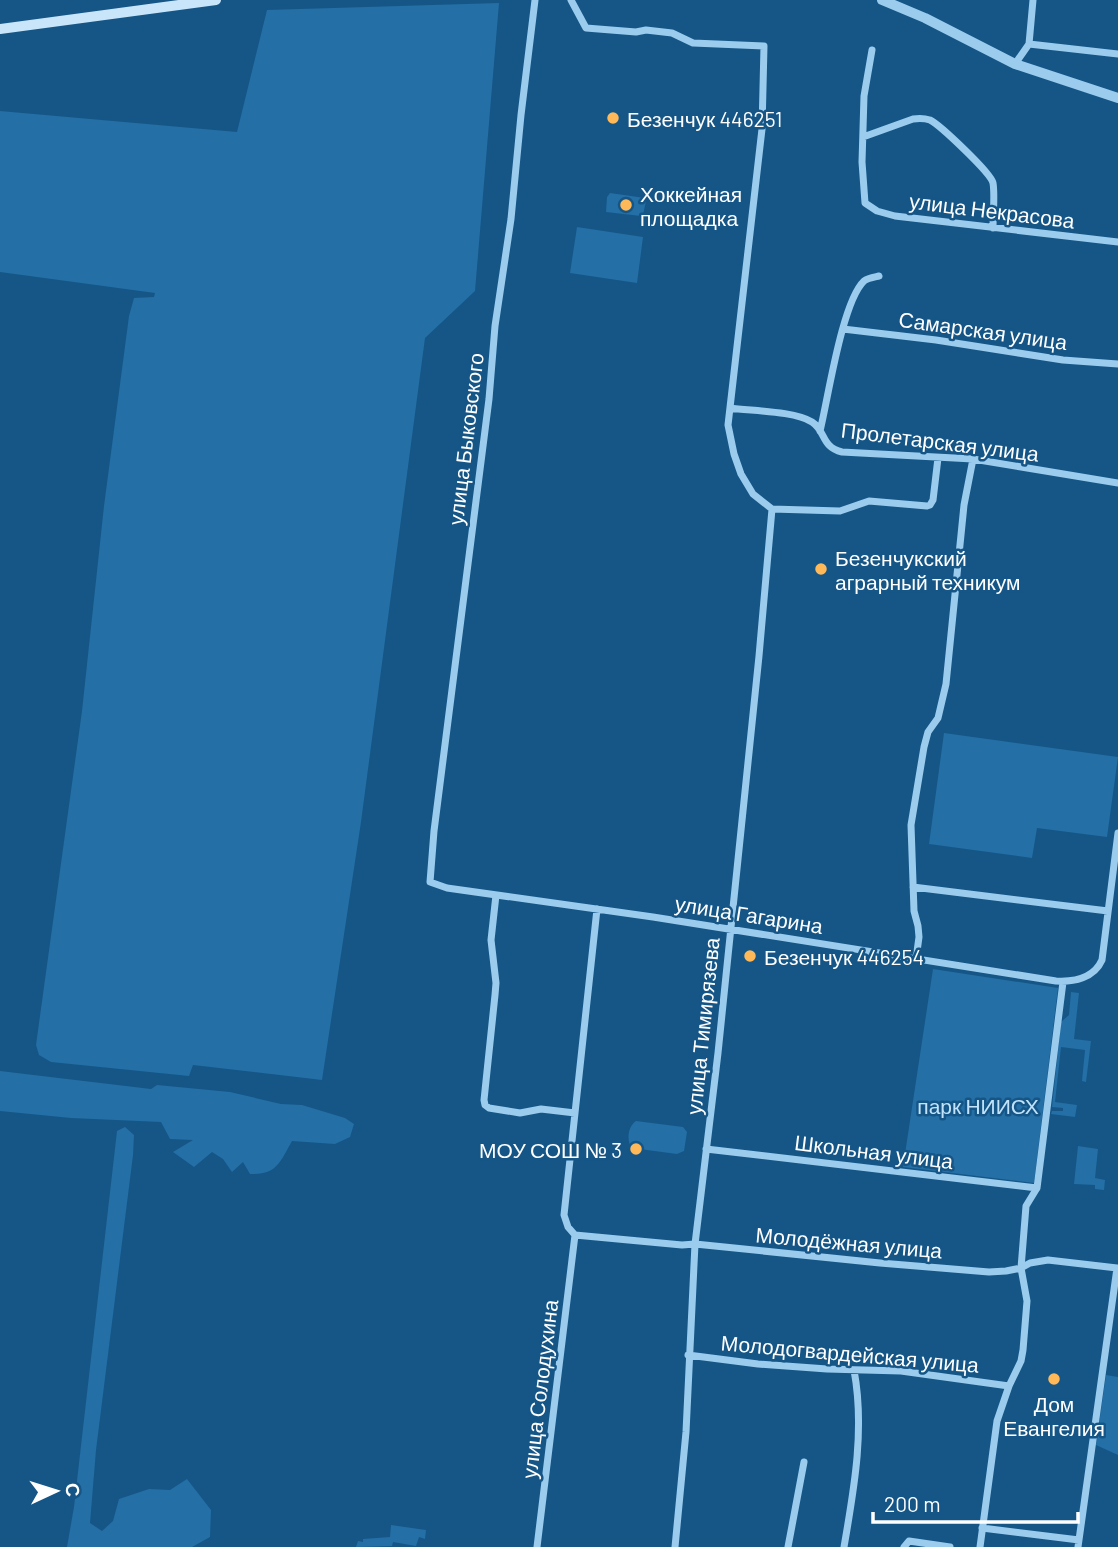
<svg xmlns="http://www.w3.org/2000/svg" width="1118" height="1547" font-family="Barlow,sans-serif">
<rect width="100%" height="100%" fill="#155687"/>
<path fill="#246fa5" d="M499 3 475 291 425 338 361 822 322 1080 193 1065 189 1076 51 1062 39 1055 36 1045 82 711 104 506 129 316 134 298 154 297 155 293 0 272V111L237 132 267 10Z
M610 193 645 198 646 201 643 215 641 216 606 212 607 197Z
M577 227 643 237 637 283 570 273Z
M944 733 1118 757 1107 837 1037 828 1032 858 929 844Z
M933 969 1058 988 1034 1183 903 1167Z
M1071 992 1079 993 1074 1039 1091 1041 1086 1082 1082 1081 1085 1050 1061 1047 1055 1102 1077 1105 1075 1117 1051 1114 1052 1111H1063V1108L1052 1107 1061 1022 1069 1015Z
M0 1071 151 1089 157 1085 230 1092 281 1104 302 1105 345 1118 354 1124 350 1137 335 1144 292 1141C280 1162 277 1175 250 1174L243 1162 232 1172 223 1159 212 1152 194 1167 173 1152 193 1140 170 1139 161 1122 71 1118 0 1111Z
M636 1121 683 1127 687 1132 684 1151 677 1154 632 1148C626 1141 628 1126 636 1121Z
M125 1127 134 1135 133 1155 96 1450 90 1523 102 1531 113 1521 119 1499 149 1489 170 1490 187 1479 211 1510 210 1537 192 1547H67L74 1507 117 1131Z
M1078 1146 1098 1149 1095 1178 1105 1180 1104 1190 1095 1189V1185L1074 1184Z
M1106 1375 1118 1377V1455L1096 1445Z
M391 1525 426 1530 425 1539 419 1537 416 1546 393 1542 392 1546 356 1547 358 1541 363 1542V1539L390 1537Z"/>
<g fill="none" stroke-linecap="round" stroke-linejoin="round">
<path stroke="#9bccee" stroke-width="7" d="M535 0 521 115 511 219 495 326 489 399 434 831 430 882 447 888 653 917 1056 981C1074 982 1094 978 1102 960L1118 833
M571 0 586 28 636 32 646 30 672 33 693 43 764 46 762 129 728 425 734 454 741 474 753 494 772 509 840 511 869 501 927 506 930 505 933 500 938 458
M1029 44 1118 54
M872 50 864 96 862 162 865 203 877 211 895 216 1118 242
M1015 64 1029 44 1033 0
M863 137 913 119C919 118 924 118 930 120 940 125 991 173 993 183 995 194 993 216 993 228
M843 329 936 340 1063 360 1118 364
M730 408C751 411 795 411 812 422 826 431 821 447 842 452L973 459 1118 483
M820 431C828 399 842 302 864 281 868 278 875 277 879 276
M913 887 1108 911
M496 895 491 940 496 983 495 995 484 1100 485 1105 489 1108 520 1113 541 1109 575 1113
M916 959 919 937 918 926 914 911 911 825 924 747 928 732 938 718 946 684 964 505 973 459
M706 1149 1037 1188
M575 1235 682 1245 695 1244 880 1263 989 1272 1006 1271 1021 1268 1030 1263 1048 1260 1117 1268 1078 1547
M575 1235 568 1227 564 1215 597 909
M688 1355 758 1364 827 1369 901 1371 1009 1386
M982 1528 1079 1540
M537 1547 575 1235
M675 1547 686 1432 695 1244 718 1053 759 656 772 509
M788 1547 804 1462
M844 1547C854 1489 865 1429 854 1370
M904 1547 909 1541 950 1547
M980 1547 997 1421 1009 1386 1021 1361 1023 1350 1027 1301 1021 1268 1026 1206 1037 1188 1063 982"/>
<path stroke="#9bccee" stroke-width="10" d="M882 0 925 18 1015 64 1118 98"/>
<path stroke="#c9e5fa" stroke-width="10" d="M0 29 216 0"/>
</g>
<g fill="#ffb959" stroke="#155687" stroke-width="2.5">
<circle cx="613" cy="118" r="7"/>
<circle cx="626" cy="205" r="7"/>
<circle cx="821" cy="569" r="7"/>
<circle cx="750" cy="956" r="7"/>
<circle cx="636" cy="1149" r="7"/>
<circle cx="1054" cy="1379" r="7"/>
</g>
<g text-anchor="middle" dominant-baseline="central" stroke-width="5" stroke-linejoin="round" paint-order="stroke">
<g font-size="21" fill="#fff" stroke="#155687" text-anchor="start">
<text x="627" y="118">Безенчук 446251</text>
<text x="640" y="193">Хоккейная<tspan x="640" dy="24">площадка</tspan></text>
<text x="835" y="557">Безенчукский<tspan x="835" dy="24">аграрный техникум</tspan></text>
<text x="764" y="956">Безенчук 446254</text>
<text x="622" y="1149" text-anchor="end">МОУ СОШ № 3</text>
<text x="1054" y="1403" text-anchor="middle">Дом<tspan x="1054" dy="24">Евангелия</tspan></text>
</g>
<g font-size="21" fill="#fff" stroke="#155687">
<text transform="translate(992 210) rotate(7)">улица Некрасова</text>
<text transform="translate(983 330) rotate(8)">Самарская улица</text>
<text transform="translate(465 439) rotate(-83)">улица Быковского</text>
<text transform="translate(940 441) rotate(7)">Пролетарская улица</text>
<text transform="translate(749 914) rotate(9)">улица Гагарина</text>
<text transform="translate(702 1026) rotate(-84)">улица Тимирязева</text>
<text transform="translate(874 1151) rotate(7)">Школьная улица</text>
<text transform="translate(849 1242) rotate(5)">Молодёжная улица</text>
<text transform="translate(850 1353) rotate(5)">Молодогвардейская улица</text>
<text transform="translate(539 1389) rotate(-83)">улица Солодухина</text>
</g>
<g font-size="21" fill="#c1e3fb" stroke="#155687">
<text x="978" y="1105">парк НИИСХ</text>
</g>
</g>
<g transform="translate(56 1491) rotate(86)" stroke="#155687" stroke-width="5" paint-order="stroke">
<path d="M0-5L12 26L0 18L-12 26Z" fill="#ffffff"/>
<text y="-10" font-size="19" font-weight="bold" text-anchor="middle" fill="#ffffff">С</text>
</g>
<path d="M873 1512v10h205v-10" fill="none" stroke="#ffffff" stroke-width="3.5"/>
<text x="884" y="1512" font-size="21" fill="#ffffff" stroke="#155687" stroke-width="5" paint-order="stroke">200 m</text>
</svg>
